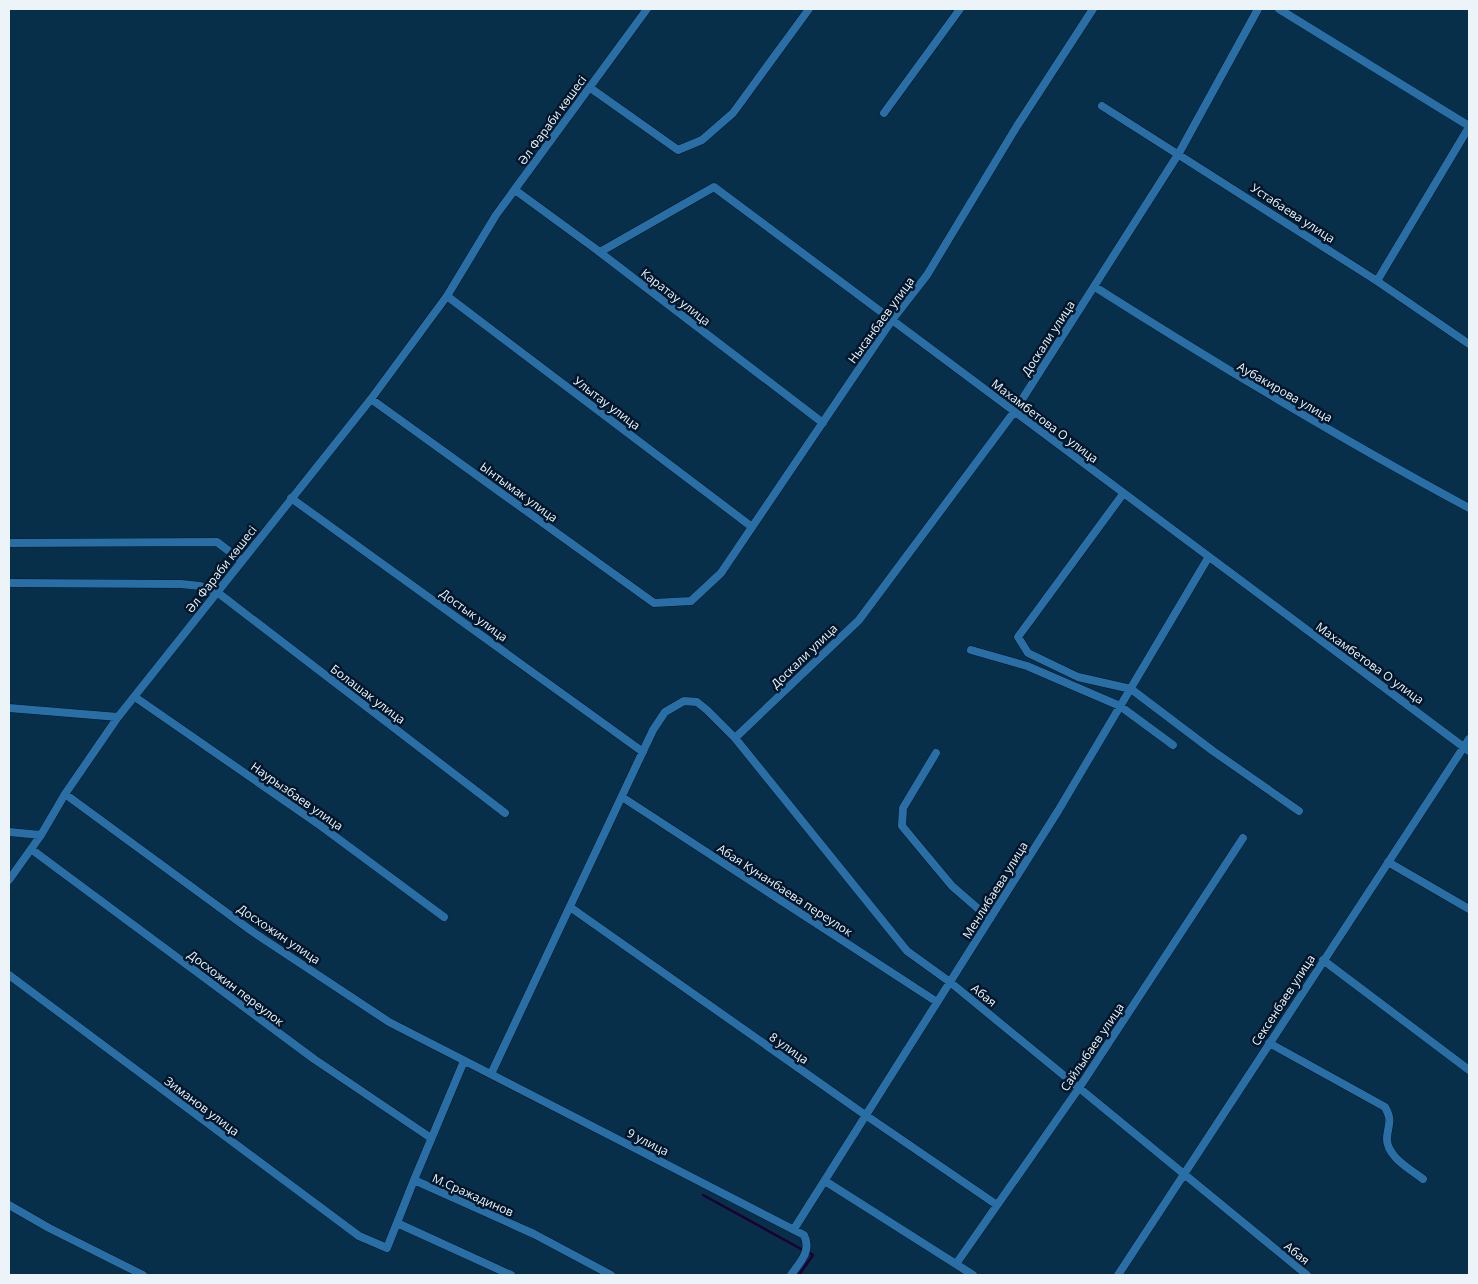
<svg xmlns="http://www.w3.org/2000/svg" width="1478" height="1284" font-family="'Open Sans',sans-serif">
<rect width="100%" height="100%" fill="#082f4a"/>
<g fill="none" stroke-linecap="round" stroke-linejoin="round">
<path stroke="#1c0031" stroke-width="2.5" d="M703 1195 803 1250
M799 1275 813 1255 808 1252"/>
<defs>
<path id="minor" d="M1279 9 1469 126
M589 87 678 150 702 140 733 113 809 9
M1102 106 1377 281 1469 344
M884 113 960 9
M515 190 593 247 823 423
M600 252 714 187 1469 751
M1377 281 1469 127
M1095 287C1218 365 1341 439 1469 508
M447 296 752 527
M371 399 654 603 691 601 721 573 892 320 927 275 1017 126 1093 9
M1123 494 1018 637 1028 653 1078 677 1131 689 1213 751 1299 811
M291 498 643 752
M9 543 217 542 242 561
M9 583 181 584 200 586 217 592 505 813
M971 650 1027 666 1120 706 1173 745
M135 697 321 826 444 917
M9 708 118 717
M735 738 859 620 1014 412 1179 153 1258 9
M936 753 903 808 902 826 952 886 990 919
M65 794 253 932 389 1022 804 1235C812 1251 800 1262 791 1275
M622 797 937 1002
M9 832 41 835
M31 849 314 1059 431 1138
M1388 862 1469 909
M9 880 41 835 65 794 118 717 371 399 447 296 496 215 647 9
M570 907 861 1112 997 1205
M1323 960 1469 1070
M9 975 359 1236 387 1248 414 1180
M1269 1043 1385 1107C1393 1122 1388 1123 1387 1138 1386 1156 1410 1169 1423 1179
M464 1061 414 1180 534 1234 611 1275
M491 1074 653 730 665 712 684 701 697 702 707 710 735 738 907 951 950 982 1307 1275
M825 1181 973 1275
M9 1205 49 1228 143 1275
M397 1223 511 1275
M794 1229 1058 811 1208 558
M956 1264 1079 1088 1243 838
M1118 1275 1469 739"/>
</defs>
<use href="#minor" stroke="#021627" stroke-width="9"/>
<use href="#minor" stroke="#296fa5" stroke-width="8"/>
</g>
<g text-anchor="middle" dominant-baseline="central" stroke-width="5" stroke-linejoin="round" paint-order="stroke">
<g font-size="12" fill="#ecf3f9" stroke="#00162b">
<text transform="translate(552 120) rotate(-54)">Әл Фараби көшесі</text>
<text transform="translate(1293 213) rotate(33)">Устабаева улица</text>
<text transform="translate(676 297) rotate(38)">Каратау улица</text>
<text transform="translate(881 320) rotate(-54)">Нысанбаев улица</text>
<text transform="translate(1048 338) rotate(-57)">Доскали улица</text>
<text transform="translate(1285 392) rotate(30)">Аубакирова улица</text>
<text transform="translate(607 403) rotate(37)">Улытау улица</text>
<text transform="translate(1045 421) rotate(37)">Махамбетова О улица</text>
<text transform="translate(519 492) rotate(36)">Ынтымак улица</text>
<text transform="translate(221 569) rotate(-52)">Әл Фараби көшесі</text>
<text transform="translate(474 615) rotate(36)">Достык улица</text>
<text transform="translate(804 656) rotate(-44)">Доскали улица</text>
<text transform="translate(1370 663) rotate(36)">Махамбетова О улица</text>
<text transform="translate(368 694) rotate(37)">Болашак улица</text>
<text transform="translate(297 796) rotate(35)">Наурызбаев улица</text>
<text transform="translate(785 890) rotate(33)">Абая Кунанбаева переулок</text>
<text transform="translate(995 890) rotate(-58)">Менлибаева улица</text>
<text transform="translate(279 934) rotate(34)">Досхожин улица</text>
<text transform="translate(236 988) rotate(37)">Досхожин переулок</text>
<text transform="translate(984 995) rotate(39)">Абая</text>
<text transform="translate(1283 1000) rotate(-57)">Сексенбаев улица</text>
<text transform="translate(1092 1047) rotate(-56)">Сайлыбаев улица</text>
<text transform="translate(789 1048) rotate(35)">8 улица</text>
<text transform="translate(202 1106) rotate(37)">Зиманов улица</text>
<text transform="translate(648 1142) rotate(27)">9 улица</text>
<text transform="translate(473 1195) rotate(24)">М.Сражадинов</text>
<text transform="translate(1297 1253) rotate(39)">Абая</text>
</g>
</g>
<rect width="1478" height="1284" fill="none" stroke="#ecf3f9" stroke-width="20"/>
</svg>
